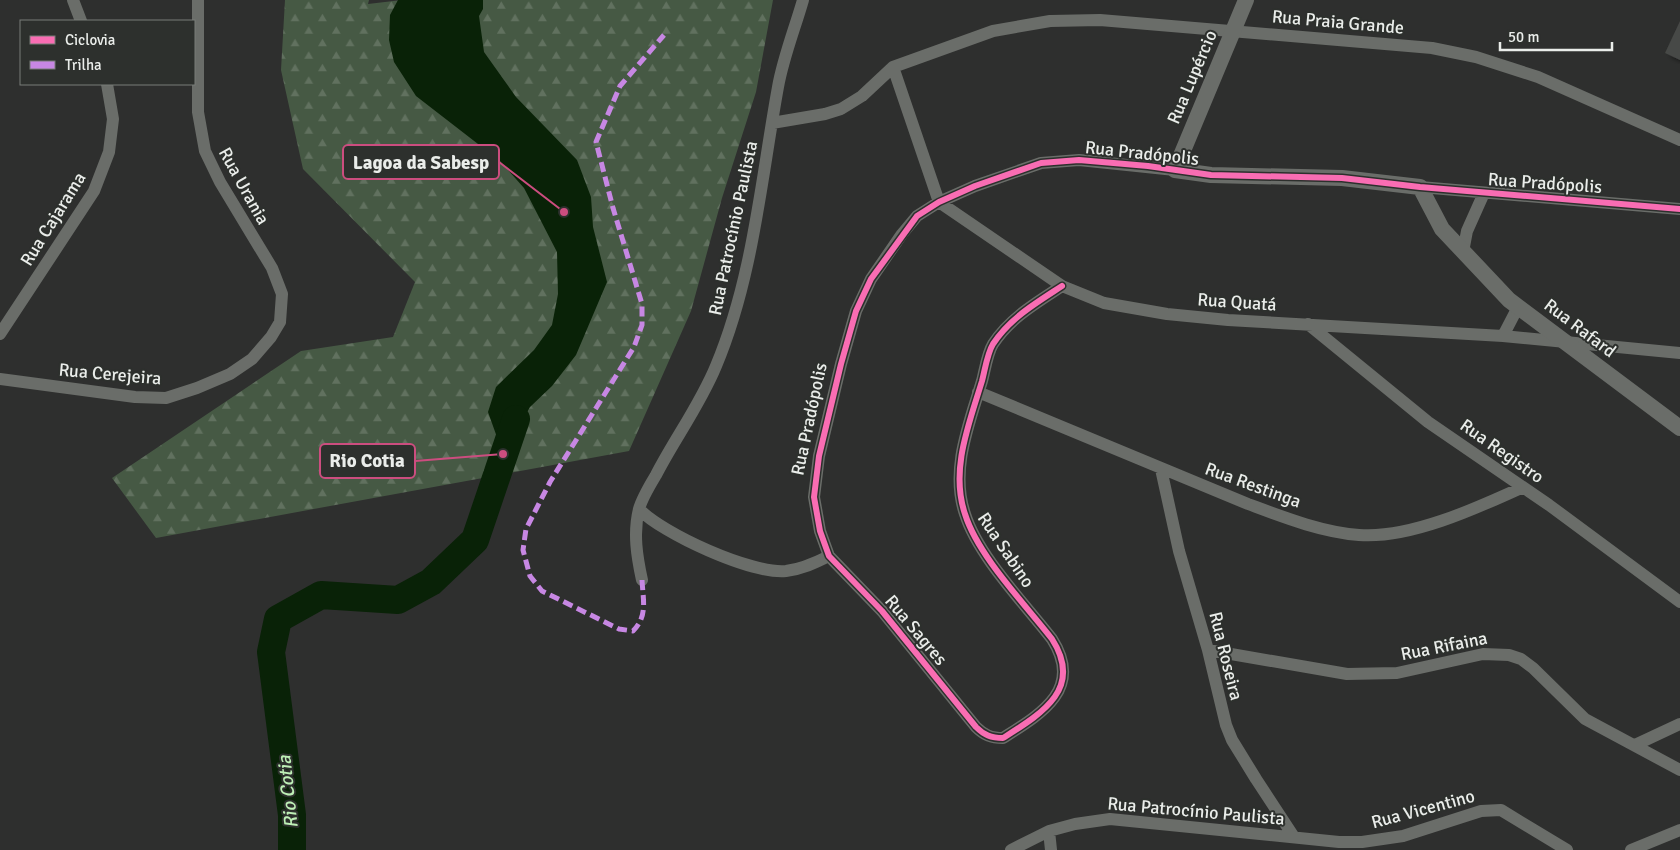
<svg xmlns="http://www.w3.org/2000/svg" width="1680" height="850" font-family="Signika,sans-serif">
<defs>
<pattern id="forest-firs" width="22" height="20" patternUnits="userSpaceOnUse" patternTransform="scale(1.25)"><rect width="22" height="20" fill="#465944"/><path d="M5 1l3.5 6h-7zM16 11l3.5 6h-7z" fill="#61715f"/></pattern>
<filter id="shadow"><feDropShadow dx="5.5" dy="3" stdDeviation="2.5" flood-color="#0009"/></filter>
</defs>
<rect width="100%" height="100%" fill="#2e2f2e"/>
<path fill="url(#forest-firs)" d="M285 0H369L368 4 402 0H773L756 92 722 198 691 311 629 451 156 538 112 478 301 351 393 337 415 282 303 169 281 70Z"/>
<path fill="#092207" d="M398 0H483V9L479 16 484 52 516 97 577 160 591 197 593 227 607 282 576 355 552 386 530 407 503 454 488 412 496 387 534 350 552 325 558 294 557 252 524 188 500 161 416 96 394 62 389 40 390 15Z"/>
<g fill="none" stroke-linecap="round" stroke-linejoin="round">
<path stroke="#092207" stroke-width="28" d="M292 850V815L271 652 278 619 321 595 398 600 431 582 475 540 516 419"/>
</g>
<path fill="#474846" filter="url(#shadow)" d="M1680 21V60L1665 53Z"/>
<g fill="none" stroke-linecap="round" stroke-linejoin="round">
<path stroke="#6a6d69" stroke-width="12" d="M73 0 81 21
M893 67 939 202 1062 286 1104 303 1167 314 1228 320 1503 336 1680 353
M772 123 825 114 841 109 862 96 893 67 993 31 1050 21 1100 20 1432 48 1476 57 1538 77 1680 140
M1420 187 1680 209
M1463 252 1467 231 1484 193
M1062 286C1036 303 1010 318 993 344 987 354 985 370 982 381 969 424 950 470 965 514 978 556 1025 604 1052 639 1084 689 1041 714 1003 738 991 738 984 735 976 727L882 611 829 556 820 531 814 497 819 456 841 364 856 311 871 279 902 234 917 216 939 202 975 186 1041 163 1079 160 1175 170
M1308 324 1428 422 1549 505 1680 602
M0 334 94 191 109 152 113 119 107 84
M1503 336 1518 307
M0 379 135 397 166 398 197 388 230 374 252 359 271 337 280 322 282 294 272 268 220 182 205 151 198 112V0
M978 392 1248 504C1283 517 1321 532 1359 535 1410 539 1477 508 1523 487
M1161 469 1179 551 1208 650 1226 725 1232 740 1256 779 1294 837
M639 509C663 534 751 574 786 571 802 569 815 563 829 556
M642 580C637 557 633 533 639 509 642 498 650 485 656 475 675 438 700 405 716 366 753 278 761 180 778 87 783 58 795 28 803 0
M1208 650 1347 674 1397 673 1483 654 1509 655 1521 659 1533 668 1585 719 1680 770
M1635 745 1680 724
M1049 831 1051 850
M1011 850 1049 831 1075 824 1110 819 1339 842H1362L1403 836 1481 811 1501 810 1567 850
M1631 850 1680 830"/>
<path stroke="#6a6d69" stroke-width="16" d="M1246 0 1175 170 1211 175 1342 178 1420 187 1442 229 1509 300 1680 428"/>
<path stroke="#c787e3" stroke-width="5" stroke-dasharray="10 5" stroke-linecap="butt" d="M642 580C643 600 648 616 633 631L619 629 542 591 530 576 523 550 526 529 550 482 634 347 642 325V304L613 208 596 142 620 86 664 35"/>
<defs>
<path id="cycleway" d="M1062 286C1036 303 1010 318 993 344 987 354 985 370 982 381 969 424 950 470 965 514 978 556 1025 604 1052 639 1084 689 1041 714 1003 738 991 738 984 735 976 727L882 611 829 556 820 531 814 497 819 456 841 364 856 311 871 279 917 216 939 202 975 186 1041 163 1079 160 1148 166 1211 175 1342 178 1420 187 1680 209"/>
</defs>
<use href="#cycleway" stroke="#2d302d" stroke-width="9"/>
<use href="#cycleway" stroke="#f96db3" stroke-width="6"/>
</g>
<g text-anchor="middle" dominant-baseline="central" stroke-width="4" stroke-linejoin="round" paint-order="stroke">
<g font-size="18" fill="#eaedea" stroke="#2d302d">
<text transform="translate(1338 22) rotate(5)">Rua Praia Grande</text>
<text transform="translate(1192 77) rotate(-67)">Rua Lupércio</text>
<text transform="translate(1142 153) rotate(6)">Rua Pradópolis</text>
<text transform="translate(1545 183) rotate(4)">Rua Pradópolis</text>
<text transform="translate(244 186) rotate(61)">Rua Urania</text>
<text transform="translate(53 219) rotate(-58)">Rua Cajarama</text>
<text transform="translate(733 228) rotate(-78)">Rua Patrocínio Paulista</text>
<text transform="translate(1237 302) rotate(4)">Rua Quatá</text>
<text transform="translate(1580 328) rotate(37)">Rua Rafard</text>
<text transform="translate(110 374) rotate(5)">Rua Cerejeira</text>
<text transform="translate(809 419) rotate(-78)">Rua Pradópolis</text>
<text transform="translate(1502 451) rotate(35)">Rua Registro</text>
<text transform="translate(1253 485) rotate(20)">Rua Restinga</text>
<text transform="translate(1006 550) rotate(56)">Rua Sabino</text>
<text transform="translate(916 630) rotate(50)">Rua Sagres</text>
<text transform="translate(1444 646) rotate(-11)">Rua Rifaina</text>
<text transform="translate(1226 656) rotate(76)">Rua Roseira</text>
<text transform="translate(1423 809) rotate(-15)">Rua Vicentino</text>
<text transform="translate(1196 811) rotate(5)">Rua Patrocínio Paulista</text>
</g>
<g font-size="19" font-style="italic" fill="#bef0b6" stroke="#2d302d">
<text transform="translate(288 792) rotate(-96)">Rio Cotia</text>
</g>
</g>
<path fill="none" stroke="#cc4d7f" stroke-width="2" d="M564 212L499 162M503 454L415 461"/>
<g fill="#cc4d7f" stroke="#2d302d" stroke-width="2">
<circle cx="564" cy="212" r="5"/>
<circle cx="503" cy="454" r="5"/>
</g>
<g fill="#2d302d" stroke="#cc4d7f" stroke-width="2">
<rect x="343" y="145" width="156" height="34" rx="5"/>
<rect x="320" y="444" width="95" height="34" rx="5"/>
</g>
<g font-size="19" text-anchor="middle" font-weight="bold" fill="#eaedea">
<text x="421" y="169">Lagoa da Sabesp</text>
<text x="367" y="467">Rio Cotia</text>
</g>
<rect x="20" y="20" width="175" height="65" fill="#2d302d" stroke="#797c79"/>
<rect x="30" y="36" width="25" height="8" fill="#f96db3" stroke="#797c79"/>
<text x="65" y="45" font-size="15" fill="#eaedea">Ciclovia</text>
<rect x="30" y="61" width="25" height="8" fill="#c787e3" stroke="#797c79"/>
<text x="65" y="70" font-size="15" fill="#eaedea">Trilha</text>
<path d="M1500 42v8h112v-8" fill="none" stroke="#eaedea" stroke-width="2.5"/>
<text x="1508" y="42" font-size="15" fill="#eaedea" stroke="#2d302d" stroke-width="4" paint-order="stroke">50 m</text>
</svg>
